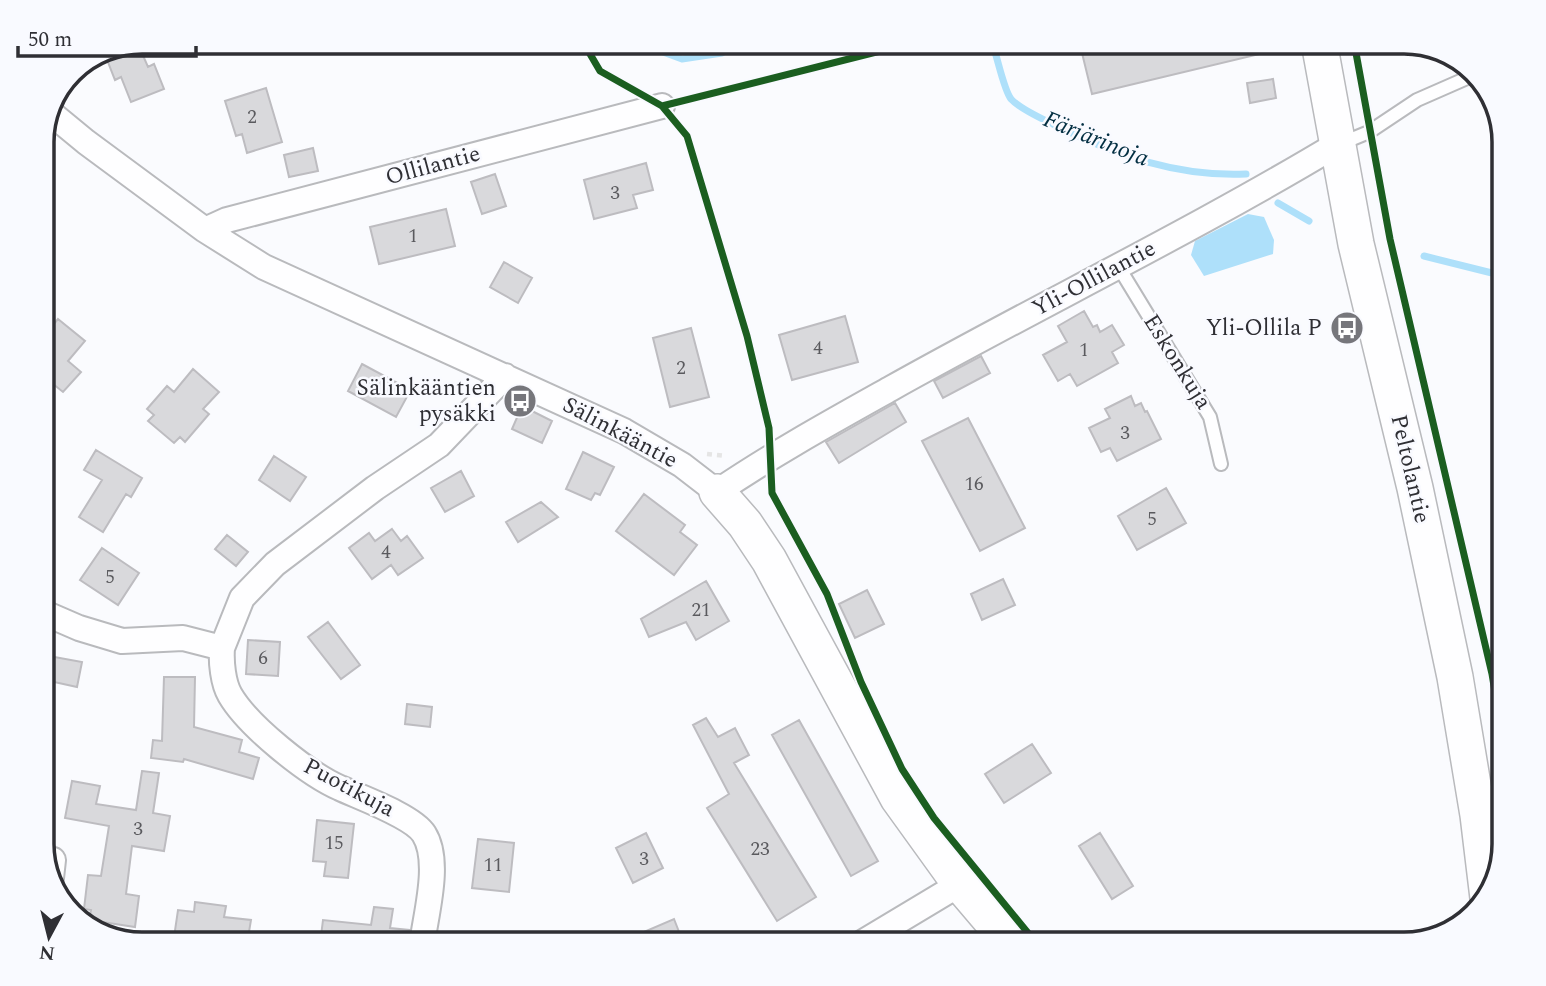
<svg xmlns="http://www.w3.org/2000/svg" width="1546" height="986" font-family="Spectral,serif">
<rect width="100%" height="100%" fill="#fafbfe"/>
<path fill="#aee0fa" d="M1248 214 1264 217 1274 240 1273 254 1204 276 1191 255 1195 241Z"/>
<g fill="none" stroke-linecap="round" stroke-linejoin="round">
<path stroke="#aee0fa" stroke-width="7" d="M636 42 682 59 722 53 740 42
M988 42 994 49C998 60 1004 90 1011 99 1020 109 1044 120 1057 126 1118 156 1178 177 1246 174
M1278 203 1309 221
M1424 256 1504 276"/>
</g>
<path fill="#d9d9dc" stroke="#bdbcc0" stroke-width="2" d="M1128 42H1279L1280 49 1092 94 1082 53Z
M138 44 148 67 154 64 164 89 131 102 121 77 115 80 106 57Z
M1273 79 1276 98 1250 103 1247 83Z
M266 88 282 142 247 153 242 134 236 136 225 101Z
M313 148 318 171 289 177 284 155Z
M646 163 653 190 633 195 637 208 594 219 584 180Z
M495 174 506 206 482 214 471 182Z
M446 209 455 246 379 264 370 227Z
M504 262 532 278 518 303 490 287Z
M1084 311 1093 327 1097 325 1100 332 1112 325 1124 345 1112 352 1118 363 1077 386 1070 374 1058 381 1043 355 1067 342 1058 326Z
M845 316 858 362 792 380 779 335Z
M58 319 85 341 68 361 81 372 63 392 42 375V338Z
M691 328 709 397 670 407 653 338Z
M981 356 990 373 943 398 934 381Z
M362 364 407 388 405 391 409 393 396 417 348 391Z
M193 369 219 392 203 409 209 414 185 442 180 437 174 443 148 421 154 415 147 409 167 386 174 392Z
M1131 396 1135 406 1141 403 1145 412 1147 411 1161 439 1117 461 1110 448 1101 452 1089 428 1110 418 1105 409Z
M895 403 906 422 839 463 826 442Z
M522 406 552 421 542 443 512 429Z
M968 418 1025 528 980 551 922 441Z
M96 450 142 478 131 497 126 494 103 532 79 517 102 480 84 470Z
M583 452 614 467 600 495 595 493 591 500 566 489Z
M274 456 306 477 290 501 259 480Z
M461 471 474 496 445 512 431 488Z
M1166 488 1186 523 1137 550 1118 516Z
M644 494 685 525 680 532 697 545 674 575 616 531Z
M541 502 558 517 518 542 506 522Z
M392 529 401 541 407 536 423 558 398 575 391 565 372 579 349 548 369 533 375 541Z
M227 535 248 552 236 566 215 549Z
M102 548 139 573 118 605 80 580Z
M1003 579 1015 605 982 620 971 594Z
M706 581 729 621 696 640 686 622 649 637 641 619Z
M867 590 884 624 855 638 839 604Z
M328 622 360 665 341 679 308 637Z
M248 640 280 642 278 676 246 674Z
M49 656 82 662 77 687 45 680Z
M164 677H195L194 727 242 740 239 752 259 758 253 779 184 759 183 762 151 758 153 740 162 741Z
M407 704 432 707 430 727 405 724Z
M706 718 718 737 735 728 749 755 734 763 816 897 777 921 707 808 729 794 693 725Z
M799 720 878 861 851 876 772 735Z
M1032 744 1051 773 1004 803 985 774Z
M142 771 159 773 153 813 170 816 164 851 132 846 126 894 139 896 135 927 89 920 91 910 84 909 88 875 101 876 109 826 65 818 72 781 100 786 96 804 136 810Z
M317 820 354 824 348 878 324 876 326 862 313 861Z
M646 833 663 868 633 883 616 848Z
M1100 833 1133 886 1112 899 1079 846Z
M478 839 514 843 509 892 472 888Z
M195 902 226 906 224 917 251 920 247 944H173L178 910 194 912Z
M374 907 393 909 390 928 409 930 407 944H320L323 920 371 925Z
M674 919 681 937 663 944H616Z"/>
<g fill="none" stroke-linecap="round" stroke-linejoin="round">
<defs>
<path id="lane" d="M1340 144 1369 132 1417 100 1474 75
M1118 266 1210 417 1221 464"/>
<path id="street" d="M52 114 86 142 205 230 264 267 624 431 682 465 717 492C773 454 831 422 890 389 1038 306 1191 232 1336 145
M205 230 227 220 662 106
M49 615 79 628 122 641 183 638 222 648C221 662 223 683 230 695 248 726 308 774 340 788 359 797 413 816 424 834 441 861 426 913 422 944
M222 648 242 598 275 564 375 488 439 445 505 376
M51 878 53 860
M860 944 960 884"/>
<path id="secondary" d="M1319 42 1356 244 1415 488 1455 677 1478 815 1488 898
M717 492 745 524 769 560 898 798 960 884 1011 944"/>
</defs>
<use href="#lane" stroke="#b9babd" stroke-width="16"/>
<use href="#street" stroke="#b9babd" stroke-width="28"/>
<use href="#secondary" stroke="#b9babd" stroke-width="38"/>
<path stroke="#e5e5e5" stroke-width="4.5" stroke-dasharray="5 5" stroke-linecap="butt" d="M707 454 726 456"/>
<use href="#lane" stroke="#fefeff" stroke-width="12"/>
<use href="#street" stroke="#fefeff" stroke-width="24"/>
<use href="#secondary" stroke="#fefeff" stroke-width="35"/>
<defs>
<path id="cycleway" d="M583 42 600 71 662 106 687 136 747 336 769 428 772 493 827 594 861 682 902 769 934 818 1037 944
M1354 42 1390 239 1492 674 1504 746
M662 106 916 42"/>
</defs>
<use href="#cycleway" stroke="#f9faff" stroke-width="11"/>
<use href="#cycleway" stroke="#1b5e20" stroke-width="7"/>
</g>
<defs>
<symbol id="bus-disc" viewBox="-11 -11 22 22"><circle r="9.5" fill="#76767b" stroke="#f9faff"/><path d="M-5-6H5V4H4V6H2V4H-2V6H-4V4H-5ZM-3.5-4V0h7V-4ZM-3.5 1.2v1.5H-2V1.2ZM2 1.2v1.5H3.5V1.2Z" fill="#fff"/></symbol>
</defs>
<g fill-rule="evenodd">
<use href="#bus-disc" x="1328" y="309" width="38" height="38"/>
<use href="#bus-disc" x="501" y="382" width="38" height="38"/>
</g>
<g text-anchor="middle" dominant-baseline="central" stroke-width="5" stroke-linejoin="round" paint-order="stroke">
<g font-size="19" fill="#5a5a5e">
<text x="252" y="117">2</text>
<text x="615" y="193">3</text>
<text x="413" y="236">1</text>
<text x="818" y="348">4</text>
<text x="1084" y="350">1</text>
<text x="681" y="368">2</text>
<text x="1125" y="433">3</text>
<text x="974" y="484">16</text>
<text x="1152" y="519">5</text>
<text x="386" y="552">4</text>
<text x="110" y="577">5</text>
<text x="701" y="610">21</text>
<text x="263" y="658">6</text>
<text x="138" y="829">3</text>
<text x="334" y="843">15</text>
<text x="760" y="849">23</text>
<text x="644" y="859">3</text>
<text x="493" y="865">11</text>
</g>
<g font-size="23" fill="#2f2f34" stroke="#f9faff">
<text transform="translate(433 166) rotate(-15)">Ollilantie</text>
<text transform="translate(1094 279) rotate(-28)">Yli-Ollilantie</text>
<text transform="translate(1177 362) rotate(58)">Eskonkuja</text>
<text transform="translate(620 433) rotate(28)">Sälinkääntie</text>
<text transform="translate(1410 469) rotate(77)">Peltolantie</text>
<text transform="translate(349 788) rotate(28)">Puotikuja</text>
</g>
<g font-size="23" fill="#2f2f34" stroke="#f9faff" text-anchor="end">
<text x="1322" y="328">Yli-Ollila P</text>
<text x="496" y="388">Sälinkääntien<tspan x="496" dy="26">pysäkki</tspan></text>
</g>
<g font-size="24" font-style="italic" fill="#032f42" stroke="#f9faff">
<text transform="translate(1096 139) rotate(22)">Färjärinoja</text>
</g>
</g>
<path d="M0 0H1546V986H0ZM142 54H1404A88 88 0 0 1 1492 142V844A88 88 0 0 1 1404 932H142A88 88 0 0 1 54 844V142A88 88 0 0 1 142 54Z" fill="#f9faff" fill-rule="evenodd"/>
<path fill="none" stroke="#2f2f34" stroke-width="3.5" d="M142 54H1404A88 88 0 0 1 1492 142V844A88 88 0 0 1 1404 932H142A88 88 0 0 1 54 844V142A88 88 0 0 1 142 54Z"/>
<g transform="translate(49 937) rotate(187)" stroke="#f9faff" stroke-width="5" paint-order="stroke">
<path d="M0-5L12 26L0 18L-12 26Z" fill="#2f2f34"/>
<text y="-10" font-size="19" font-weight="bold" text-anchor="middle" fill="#2f2f34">N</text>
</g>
<path d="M18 46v10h178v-10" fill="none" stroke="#2f2f34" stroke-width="3.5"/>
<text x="28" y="46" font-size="21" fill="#2f2f34" stroke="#f9faff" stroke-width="5" paint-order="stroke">50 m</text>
</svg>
